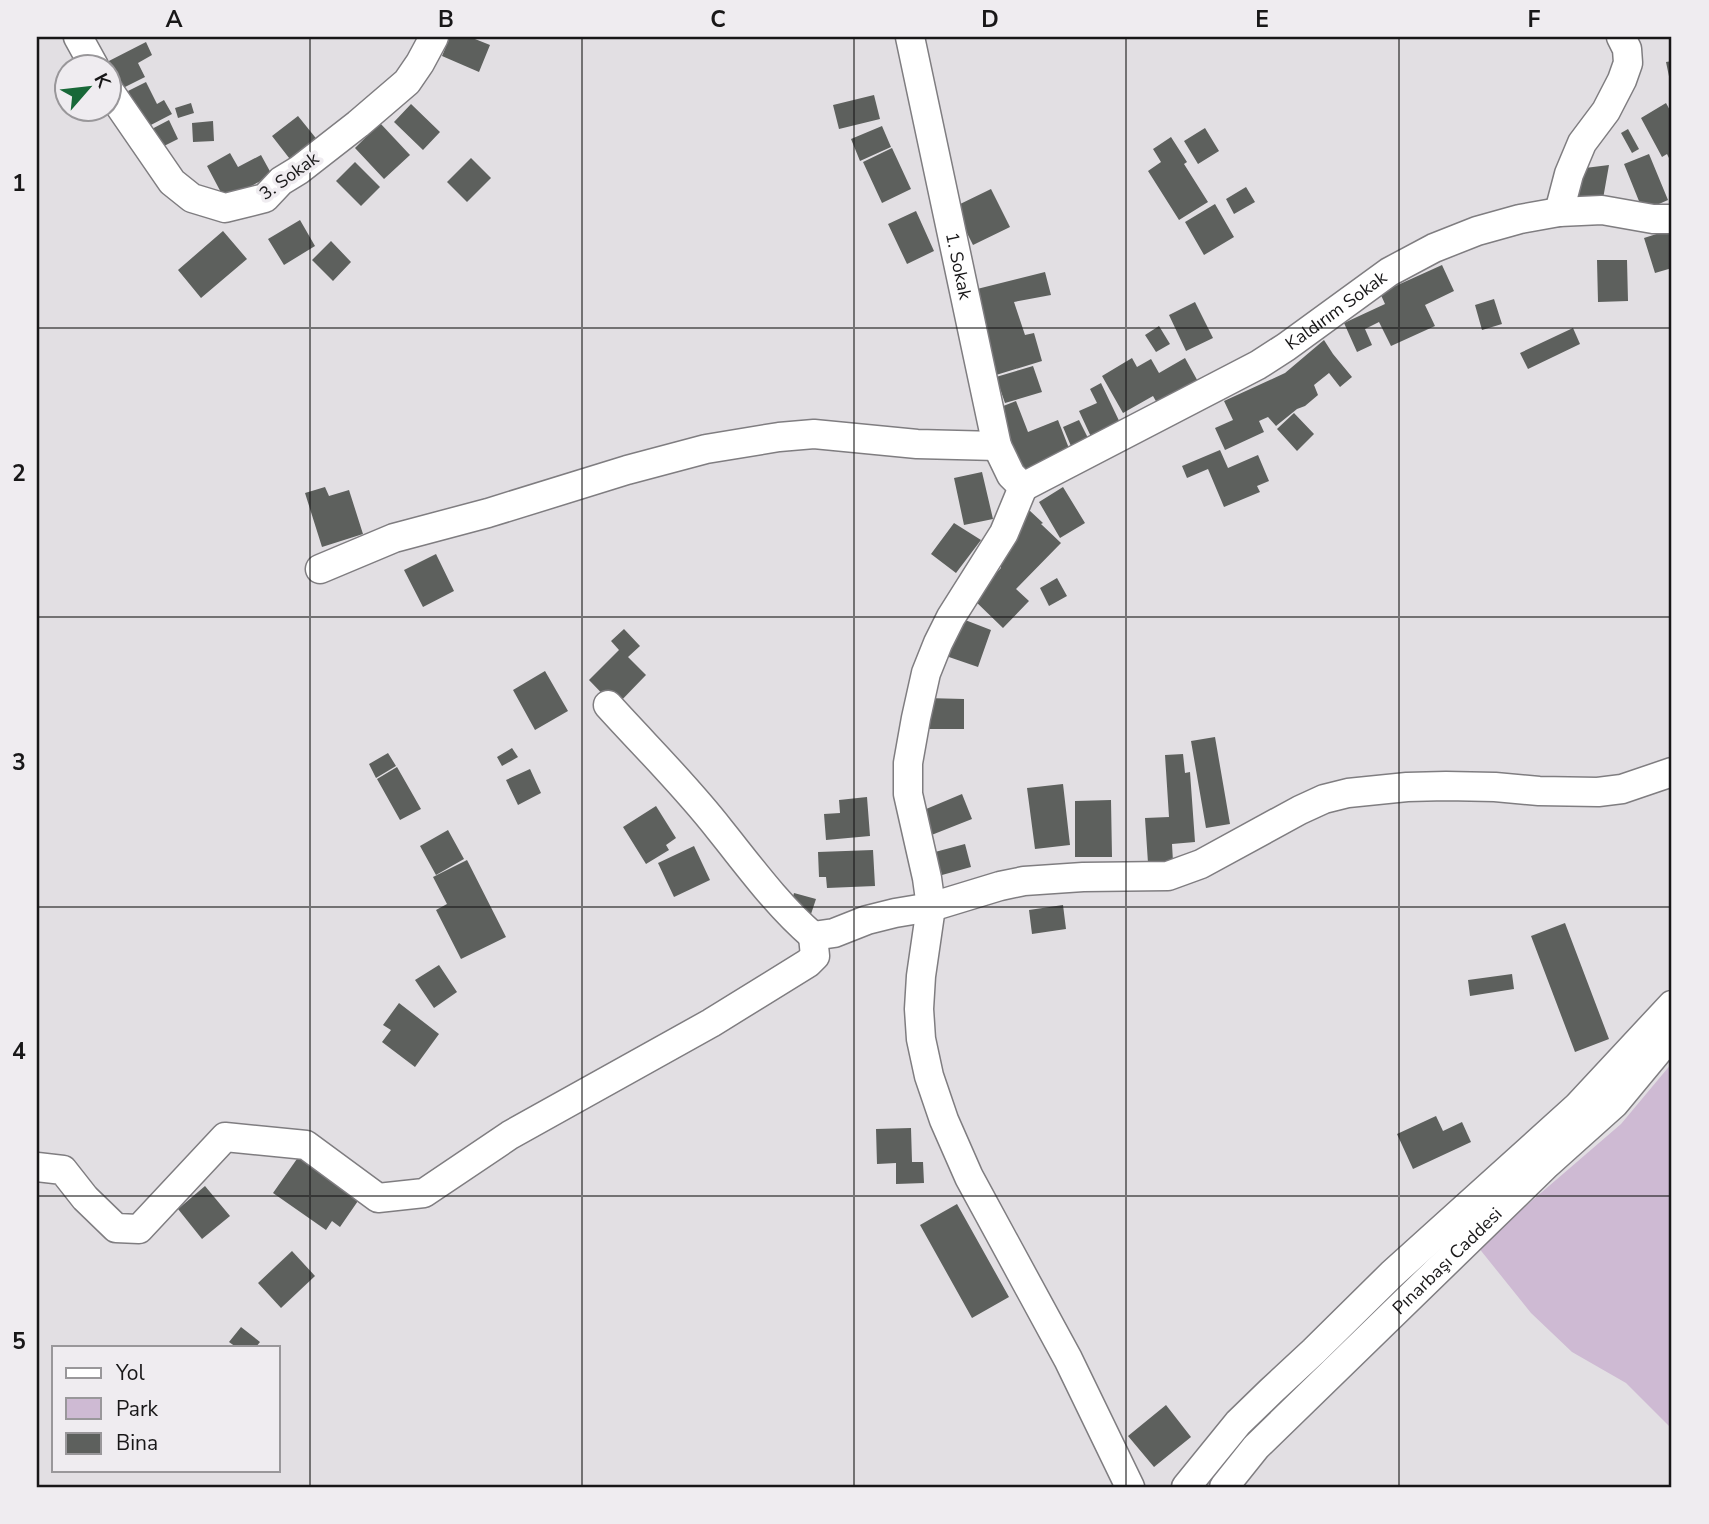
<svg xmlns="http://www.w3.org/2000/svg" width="1709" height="1524" font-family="'Nunito Sans',sans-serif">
<rect width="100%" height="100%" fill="#e2dfe3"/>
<path fill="#cebad3" d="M1672 1063V1429L1626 1383 1572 1352 1531 1313 1478 1247 1621 1124Z"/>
<path fill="#5d605d" d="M450 37H470L490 45 479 72 442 56Z
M146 42 152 55 138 63 145 77 117 91 108 74V66H105L103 64Z
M1672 61V86H1671L1666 62Z
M146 82 157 104 164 100 172 114 147 127 128 91Z
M874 95 880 119 839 129 833 105Z
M191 103 194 113 178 118 175 108Z
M1666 103 1672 114V164L1667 154 1662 157 1641 118Z
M411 104 440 132 423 150 394 122Z
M298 116 319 142 293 163 272 136Z
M169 120 178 139 158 149 148 131Z
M213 121 214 141 193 142 192 123Z
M380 123 410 155 384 179 355 148Z
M882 126 891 147 860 161 851 139Z
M1205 128 1219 151 1198 164 1184 141Z
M1628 129 1639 149 1632 153 1621 133Z
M1171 137 1187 162 1184 164 1208 202 1179 220 1148 171 1161 162 1153 149Z
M892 148 911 189 882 203 863 162Z
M230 153 238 167 261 155 272 175 225 200 207 166Z
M1649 154 1668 200 1643 211 1624 164Z
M471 158 491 178 467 202 447 182Z
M355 162 380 187 361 206 336 181Z
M1609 165 1601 210 1569 206 1577 169Z
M1246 187 1255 202 1234 214 1226 199Z
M991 189 1010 227 973 245 954 207Z
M1215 204 1234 237 1204 255 1185 222Z
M916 211 934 251 907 264 888 224Z
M300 220 315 246 284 265 268 239Z
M1672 229V268L1655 273 1644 238Z
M223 231 247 259 201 298 178 270Z
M331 241 351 262 333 281 312 260Z
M1597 260H1627L1628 301 1598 302Z
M1442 265 1454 291 1425 305 1435 326 1391 346 1379 322 1365 329 1372 345 1357 352 1344 323 1385 304 1380 293Z
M1045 272 1051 295 1014 302 1025 335 1034 333 1042 361 996 375 973 290Z
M1494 299 1502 324 1482 330 1475 305Z
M1195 302 1213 338 1186 351 1169 315Z
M1159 326 1170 344 1156 352 1145 335Z
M1573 328 1580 344 1528 369 1520 353Z
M1324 340 1333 354 1352 377 1340 387 1329 373 1314 385 1318 395 1305 406 1297 409 1276 426 1268 417 1259 421 1264 432 1225 450 1215 428 1233 420 1224 401 1285 373Z
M1132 358 1137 367 1151 359 1159 373 1185 358 1201 387 1161 410 1153 396 1123 413 1102 376Z
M1033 366 1042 392 1005 403 996 377Z
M1101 383 1122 427 1093 441 1079 411 1097 403 1090 389Z
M1016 401 1028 432 1058 420 1070 451 1012 474 988 412Z
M1294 413 1314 434 1297 451 1277 429Z
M1079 420 1090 442 1073 451 1063 427Z
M1220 450 1228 468 1258 455 1269 481 1257 486 1260 492 1224 507 1208 469 1187 478 1182 466Z
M982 472 993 519 964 525 954 478Z
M325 487 329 496 349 490 363 534 322 547 305 493Z
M1063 487 1085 523 1060 538 1039 502Z
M1029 510 1043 523 1041 524 1061 543 1016 589 1029 601 1003 628 972 598 1001 568V539Z
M954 523 981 540 956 573 931 554Z
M436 554 454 591 423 607 404 570Z
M1057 578 1067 596 1049 606 1040 588Z
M960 618 991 630 978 667 946 656Z
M624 629 640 646 628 657 646 675 615 707 589 680 619 650 611 641Z
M545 671 568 711 535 730 513 690Z
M926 698 964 699V729H926Z
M1215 737 1230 824 1206 828 1191 741Z
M512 748 518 757 502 766 497 757Z
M388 753 396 766 376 778 369 764Z
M1183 754 1185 773 1190 772 1195 842 1172 844 1173 862 1148 863 1145 818 1169 817 1165 755Z
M397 767 421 809 400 820 377 779Z
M530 769 541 793 518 805 506 780Z
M1063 784 1070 845 1035 849 1027 788Z
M962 794 972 819 929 836 919 812Z
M867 797 870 836 826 840 824 814 840 813 839 800Z
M1111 800 1112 857H1075V801Z
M656 806 676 838 666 845 669 850 646 864 623 827Z
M448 830 464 859 436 875 420 846Z
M965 844 971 867 942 875 935 852Z
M694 846 710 880 674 897 658 863Z
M873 850 875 886 827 888 826 877H819L818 852Z
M467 860 506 937 461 959 436 910 447 904 433 877Z
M794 893 816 899 809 920 788 913Z
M1063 905 1066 929 1032 934 1029 910Z
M1565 923 1609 1039 1575 1052 1531 936Z
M439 965 457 992 434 1008 415 980Z
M1512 974 1514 989 1470 996 1468 980Z
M399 1003 439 1034 415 1067 382 1042 391 1030 383 1025Z
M1436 1116 1443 1131 1462 1122 1471 1142 1413 1169 1397 1134Z
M911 1128 912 1162H923L924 1183 896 1184V1163L877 1164 876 1129Z
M299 1156 360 1198 340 1227 332 1221 326 1230 273 1193Z
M205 1186 230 1216 202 1239 178 1209Z
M957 1204 1009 1297 972 1318 920 1225Z
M292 1251 315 1276 281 1308 258 1283Z
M241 1327 260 1342 256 1347H236L229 1342Z
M1166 1405 1191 1437 1154 1467 1128 1436Z"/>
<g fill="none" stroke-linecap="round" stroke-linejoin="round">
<defs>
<g id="minor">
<path d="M78 37 94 66"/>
<path id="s1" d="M910 37 997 446 1011 475 1023 487"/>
<path d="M108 89 172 182 192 198 225 208 265 198 281 181 299 170 358 124 407 82 420 63 434 37"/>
<path d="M1559 212 1569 174 1582 143 1606 111 1622 80 1628 63 1627 49 1621 37"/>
<path d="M1023 487 1004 533 951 617 938 643 926 673 916 718 908 763V794L927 878 931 907 921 976 919 1009 921 1039 929 1076 944 1120 969 1177 1068 1359 1130 1487"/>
<path id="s2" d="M1023 487 1258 365 1286 347 1389 272 1434 248 1477 231 1520 219 1559 212 1602 210 1653 219H1672"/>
<path d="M320 569 394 538 488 513 627 470 706 449 779 437 814 434 917 444 997 446"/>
<path d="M608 705C645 746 686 786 720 830 749 866 777 905 813 936L834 933 867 920 895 913 931 907 1000 886 1024 881 1083 877 1168 876 1201 864 1300 810 1324 799 1348 793 1407 787 1446 786 1495 787 1539 791 1598 792 1622 789 1672 772"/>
<path d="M37 1167 63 1170 85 1198 116 1228 139 1229 225 1137 306 1145 378 1198 424 1193 510 1135 711 1023 808 963 815 956 813 936"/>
<path d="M1186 1487 1238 1423 1271 1391 1314 1351 1392 1274 1577 1107 1672 1005"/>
<path id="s3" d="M1224 1487 1256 1447 1547 1164 1614 1104 1672 1034"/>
</g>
</defs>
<use href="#minor" stroke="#7f7d80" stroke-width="31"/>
<use href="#minor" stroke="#fff" stroke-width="28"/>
</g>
<path fill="none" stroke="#181718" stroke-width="2" stroke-opacity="0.55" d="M310 37V1487M582 37V1487M854 37V1487M1126 37V1487M1399 37V1487M37 328H1672M37 617H1672M37 907H1672M37 1196H1672"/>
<g text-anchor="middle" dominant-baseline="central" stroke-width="7" stroke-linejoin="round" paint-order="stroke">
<g font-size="18" fill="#181718" stroke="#efecf0">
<text transform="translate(289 176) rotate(-36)">3. Sokak</text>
<text stroke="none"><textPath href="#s1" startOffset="234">1. Sokak</textPath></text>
<text stroke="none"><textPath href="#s2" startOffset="360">Kaldırım Sokak</textPath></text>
<text stroke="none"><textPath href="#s3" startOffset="318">Pınarbaşı Caddesi</textPath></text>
</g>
</g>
<rect width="1709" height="1524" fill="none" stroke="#efecf0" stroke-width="77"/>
<rect x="52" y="1346" width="228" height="126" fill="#efecf0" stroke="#99979a" stroke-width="2"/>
<rect x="66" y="1368" width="35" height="10" fill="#ffffff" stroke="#99979a" stroke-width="2"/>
<text x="116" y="1380" font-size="21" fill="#181718">Yol</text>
<rect x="66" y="1398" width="35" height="21" fill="#cebad3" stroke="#99979a" stroke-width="2"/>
<text x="116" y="1416" font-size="21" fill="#181718">Park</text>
<rect x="66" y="1433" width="35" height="21" fill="#5d605d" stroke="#99979a" stroke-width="2"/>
<text x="116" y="1450" font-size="21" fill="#181718">Bina</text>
<g transform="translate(88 88) rotate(62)"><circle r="33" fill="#efecf0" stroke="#99979a" stroke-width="2"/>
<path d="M0-5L12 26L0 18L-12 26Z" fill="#186838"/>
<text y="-10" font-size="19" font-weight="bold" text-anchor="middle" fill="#181718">K</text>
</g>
<rect x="38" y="38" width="1632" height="1448" fill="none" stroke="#181718" stroke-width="2.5"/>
<g font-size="23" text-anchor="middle" font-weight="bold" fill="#181718">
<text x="174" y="27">A</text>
<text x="446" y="27">B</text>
<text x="718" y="27">C</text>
<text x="990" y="27">D</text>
<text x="1262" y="27">E</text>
<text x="1534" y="27">F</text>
<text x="19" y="191">1</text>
<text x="19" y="481">2</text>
<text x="19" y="770">3</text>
<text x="19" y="1059">4</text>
<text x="19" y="1349">5</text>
</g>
</svg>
